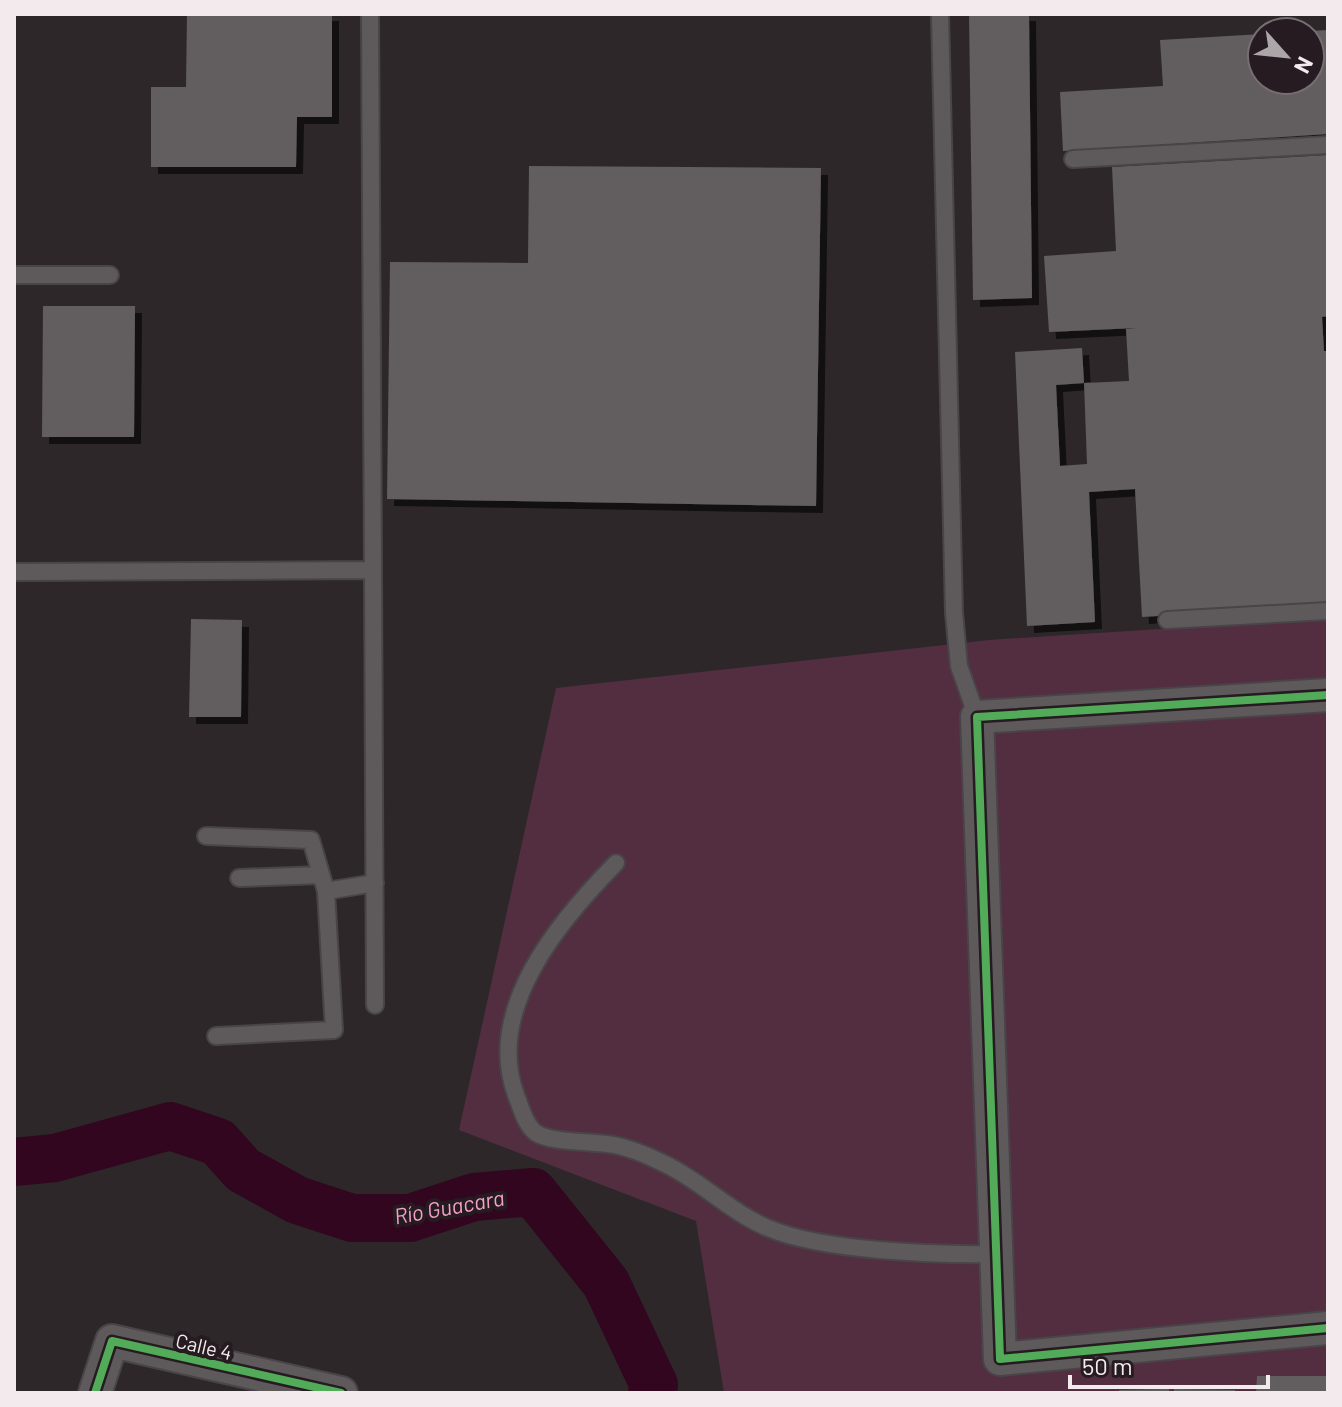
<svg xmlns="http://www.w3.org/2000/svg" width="1342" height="1407" font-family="Barlow,sans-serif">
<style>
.green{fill:#532e40}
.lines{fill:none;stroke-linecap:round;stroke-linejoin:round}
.river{stroke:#31061e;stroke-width:48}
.building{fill:#625d5f;filter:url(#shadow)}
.lane-casing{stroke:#494447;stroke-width:20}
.street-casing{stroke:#494447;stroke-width:36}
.lane{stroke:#5e5a5c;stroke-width:16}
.street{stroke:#5e5a5c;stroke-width:32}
.cycleway-casing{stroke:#251b20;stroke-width:13}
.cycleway{stroke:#51ab58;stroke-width:8}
.labels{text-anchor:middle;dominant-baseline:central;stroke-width:8;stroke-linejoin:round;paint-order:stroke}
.street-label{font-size:20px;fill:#f2eaed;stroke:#251b20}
.water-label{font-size:22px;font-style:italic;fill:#f5a0c7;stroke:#251b20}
</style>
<defs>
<filter id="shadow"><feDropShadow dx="7" dy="7" stdDeviation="0" flood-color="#0009"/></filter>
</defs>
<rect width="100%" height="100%" fill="#2d272a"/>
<!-- green -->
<path class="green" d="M1328,618V1393H724L696,1221L459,1130L556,688L989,640Z"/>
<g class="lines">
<!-- river -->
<path class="river" d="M14,1162L55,1158L170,1126L218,1142L243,1170L297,1200L352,1218H410L474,1197L533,1192L606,1283L654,1385L652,1393"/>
</g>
<!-- building -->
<path class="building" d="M187,14H332V117H297L296,167H151V87H186Z
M969,14H1029L1032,298L973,300Z
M1328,30V134L1063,151L1060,92L1163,86L1160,40L1262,34V80H1310V31Z
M1328,155V316L1322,317L1324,351H1328V605L1142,617L1135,489L1089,492L1095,622L1027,626L1015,352L1082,348L1084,383L1056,385L1060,466L1087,464L1084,383L1129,381L1126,329L1136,328L1049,332L1044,256L1116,251L1112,167Z
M529,166L821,168L816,506L387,499L390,262L528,263Z
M43,306H135L134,437H42Z
M191,619L242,620L241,717H189Z
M1257,1376H1328V1393H1256Z
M1169,1389V1393H1119V1390Z
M1174,1389L1235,1390V1393H1174Z"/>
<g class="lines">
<defs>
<path id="lane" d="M370,14L373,570
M940,14L954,613L959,666L977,717
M1073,159L1328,145
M14,275H110
M14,572L373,570L375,1005
M1167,620L1328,611
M206,836L311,840L326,891
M616,863C560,920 484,1009 516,1095C521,1107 525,1125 536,1133C551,1143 594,1141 614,1145C630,1148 649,1156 665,1164C701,1181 730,1212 768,1228C822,1251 935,1255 996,1254
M239,878L320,875
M216,1036L334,1030L326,891L375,883"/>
<path id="street" d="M1328,695L977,717L1000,1359L1328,1328
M95,1393L112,1341L341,1393"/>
</defs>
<!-- lane casing -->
<use href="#lane" class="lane-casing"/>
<!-- street casing -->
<use href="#street" class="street-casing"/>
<!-- lane -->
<use href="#lane" class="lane"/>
<!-- street -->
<use href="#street" class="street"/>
<defs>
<path id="cycleway" d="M1328,695L977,717L1000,1359L1328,1328
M95,1393L112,1341L341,1393"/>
</defs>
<!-- cycleway casing -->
<use href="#cycleway" class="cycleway-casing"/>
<!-- cycleway -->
<use href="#cycleway" class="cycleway"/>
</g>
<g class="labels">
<!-- street labels -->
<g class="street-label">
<text transform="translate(204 1346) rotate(13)">Calle 4</text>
</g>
<!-- water labels -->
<g class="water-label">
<text transform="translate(449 1206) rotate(-10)">Río Guacara</text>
</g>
</g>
<!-- border -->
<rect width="1342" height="1407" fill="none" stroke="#f2eaed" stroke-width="32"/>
<!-- north arrow -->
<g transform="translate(1286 56) rotate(117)"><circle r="38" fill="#251b20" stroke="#776e72" stroke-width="2"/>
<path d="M0-6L14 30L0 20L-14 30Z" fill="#ada6a9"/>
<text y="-12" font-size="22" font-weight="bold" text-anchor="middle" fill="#f2eaed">N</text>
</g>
<!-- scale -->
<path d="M1070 1375v12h198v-12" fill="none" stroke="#f2eaed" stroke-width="4"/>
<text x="1082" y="1375" font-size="24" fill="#f2eaed" stroke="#251b20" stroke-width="6" paint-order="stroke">50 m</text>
</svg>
